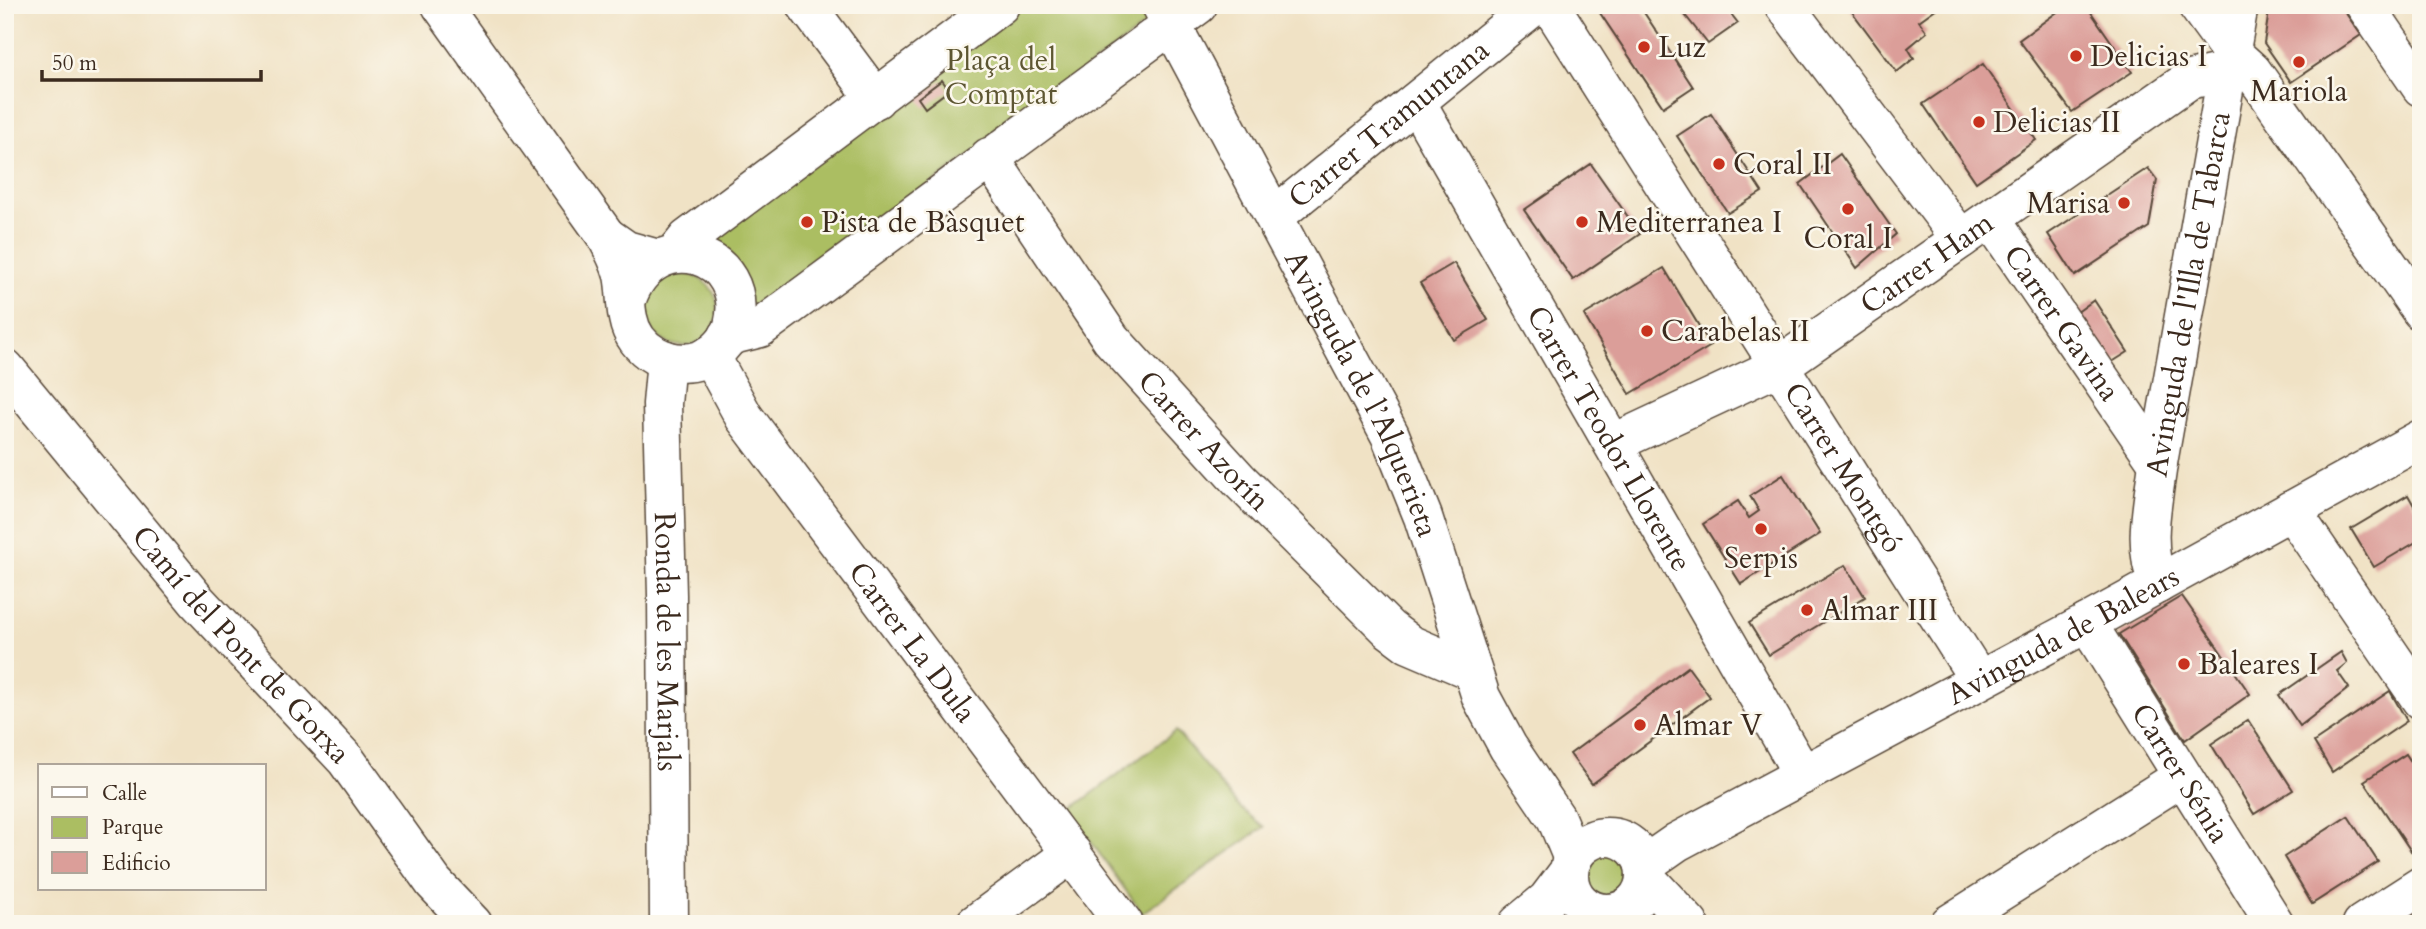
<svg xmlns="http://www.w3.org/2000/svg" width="2426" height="929" font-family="Cardo,serif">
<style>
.green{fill:#abbe62;stroke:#737440;stroke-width:2}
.building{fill:#db9e99}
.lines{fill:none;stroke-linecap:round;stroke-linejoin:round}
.minor-casing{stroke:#564637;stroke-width:41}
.minor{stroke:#fff;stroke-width:38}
.poi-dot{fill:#c8321e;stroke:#fbf7ec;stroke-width:2.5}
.labels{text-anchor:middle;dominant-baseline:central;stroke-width:5;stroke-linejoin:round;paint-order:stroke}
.poi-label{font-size:30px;fill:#3b2a1e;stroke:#fbf7ec;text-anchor:start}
.park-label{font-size:30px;fill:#5d5632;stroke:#fbf7ec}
.street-label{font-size:30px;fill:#3b2a1e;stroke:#fbf7ec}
</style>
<rect width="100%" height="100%" fill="#fbf7ec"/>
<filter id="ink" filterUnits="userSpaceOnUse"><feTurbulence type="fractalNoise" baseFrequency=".0143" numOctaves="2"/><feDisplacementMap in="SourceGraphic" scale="14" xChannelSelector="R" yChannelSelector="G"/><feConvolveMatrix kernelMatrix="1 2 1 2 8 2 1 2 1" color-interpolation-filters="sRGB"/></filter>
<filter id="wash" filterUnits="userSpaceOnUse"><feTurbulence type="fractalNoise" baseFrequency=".00686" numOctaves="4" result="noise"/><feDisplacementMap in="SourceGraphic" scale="28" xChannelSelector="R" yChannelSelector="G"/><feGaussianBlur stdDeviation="1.57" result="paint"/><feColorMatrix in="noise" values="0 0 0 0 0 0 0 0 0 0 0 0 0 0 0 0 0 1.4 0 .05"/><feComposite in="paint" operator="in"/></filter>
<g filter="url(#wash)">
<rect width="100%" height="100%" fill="#f0e2c5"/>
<!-- green -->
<path class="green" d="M1024,5H1144L1152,20L748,320L700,246Z
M646 310a36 36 0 1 1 72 0a36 36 0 1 1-72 0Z
M1176,731L1239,807L1264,827L1142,913L1069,811Z
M1584 876a25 25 0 1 1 50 0a25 25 0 1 1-50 0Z"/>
<g id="blocks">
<!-- building -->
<path class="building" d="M1599,5H1639L1693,87L1663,107L1596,7Z
M1677,5H1724L1738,23L1708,44Z
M1847,5H1941L1919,21L1927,32L1908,48L1914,58L1897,72Z
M2067,5H2086L2132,72L2072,112L2019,40Z
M2270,5H2340L2361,35L2291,82L2264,43Z
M1983,64L2036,140L1976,182L1923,104Z
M942,80L949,90L925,108L918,98Z
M1711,114L1762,192L1728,213L1677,136Z
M1840,154L1896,234L1857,268L1800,184Z
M1591,164L1640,234L1573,280L1524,210Z
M2148,168L2157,180L2149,227L2075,276L2048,234Z
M1454,263L1488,320L1454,340L1420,283Z
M1664,268L1711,346L1630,394L1584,315Z
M2094,300L2128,352L2109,364L2076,313Z
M1783,475L1820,534L1741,584L1703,524L1738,501L1749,518L1759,511L1750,496Z
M2408,495L2421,518V539L2374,567L2351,529Z
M1845,565L1865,597L1769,655L1749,623Z
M2182,596L2250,694L2185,740L2119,634Z
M2341,652L2347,663L2337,671L2349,688L2300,726L2279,695Z
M1688,667L1710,697L1592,784L1570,754Z
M2390,691L2407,721L2332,772L2314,742Z
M2248,720L2293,790L2254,814L2211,744Z
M2406,754L2421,777V844L2411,851L2364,781Z
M2348,816L2378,862L2312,904L2284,857Z"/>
</g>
</g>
<g filter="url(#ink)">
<use href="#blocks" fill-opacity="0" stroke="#564637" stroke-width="2"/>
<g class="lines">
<defs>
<g id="minor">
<path d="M441,5L606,236"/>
<path d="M806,5L876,99"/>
<path id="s1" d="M1161,5L1390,435L1423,517L1481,697L1508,747L1556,818L1573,859"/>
<path id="s2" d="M1550,5L1979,680"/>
<path d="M1784,5L1961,239"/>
<path d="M2197,5L2232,53L2252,71L2421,311"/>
<path d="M2365,5L2421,87"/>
<path id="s3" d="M1416,102L1803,775"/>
<path id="s4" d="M989,157L1111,339L1239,480L1389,629L1409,644L1470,670"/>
<path id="s5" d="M1276,215L1535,5"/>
<path id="s6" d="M1991,219L2158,463"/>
<path d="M675,254L687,239L1000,5"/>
<path d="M627,299C655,221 752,253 733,326C729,340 715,355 701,360C669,370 634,351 628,318C625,304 626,289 623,275C619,261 613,249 606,236L626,250L658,259"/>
<path d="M728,336L760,328L1198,5"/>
<path id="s7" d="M710,355L744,417L1124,924"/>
<path id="s8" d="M666,360L662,404L667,595L669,924"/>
<path id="s9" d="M5,368L197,601L346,760L434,883L473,924"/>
<path id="s10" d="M1614,443L1779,366L2189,80L2229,71"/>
<path d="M2291,510L2421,700"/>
<path id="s11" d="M2158,584C2142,544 2153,504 2158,463L2239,5"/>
<path id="s12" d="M2087,623L2275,924"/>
<circle cx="1607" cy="875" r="38"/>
<path id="s13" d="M1644,865L1677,842L2087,623L2421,439"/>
<path d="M1645,877L1689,924"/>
<path d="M975,924L1072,853"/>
<path d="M1518,924L1547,900L1569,871"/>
<path d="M1949,924L2182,777"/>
<path d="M2362,924L2421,886"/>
</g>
</defs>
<!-- minor casing -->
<use href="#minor" class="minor-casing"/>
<!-- minor -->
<use href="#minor" class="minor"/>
</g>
</g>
<!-- markers -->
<g class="poi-dot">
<circle cx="1644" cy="47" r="7"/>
<circle cx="2076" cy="56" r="7"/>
<circle cx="2299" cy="62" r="7"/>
<circle cx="1979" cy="122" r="7"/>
<circle cx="1719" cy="164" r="7"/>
<circle cx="2124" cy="203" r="7"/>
<circle cx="1848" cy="209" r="7"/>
<circle cx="807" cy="222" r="7"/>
<circle cx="1582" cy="222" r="7"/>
<circle cx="1647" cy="331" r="7"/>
<circle cx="1761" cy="529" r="7"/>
<circle cx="1807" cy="610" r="7"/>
<circle cx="2184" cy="664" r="7"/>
<circle cx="1640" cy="725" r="7"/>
</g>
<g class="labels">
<!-- poi labels -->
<g class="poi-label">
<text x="1658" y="47">Luz</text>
<text x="2090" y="56">Delicias I</text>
<text x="2299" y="91" text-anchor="middle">Mariola</text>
<text x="1993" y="122">Delicias II</text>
<text x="1733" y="164">Coral II</text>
<text x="2110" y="203" text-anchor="end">Marisa</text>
<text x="821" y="222">Pista de Bàsquet</text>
<text x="1596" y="222">Mediterranea I</text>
<text x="1848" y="238" text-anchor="middle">Coral I</text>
<text x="1661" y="331">Carabelas II</text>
<text x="1761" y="558" text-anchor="middle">Serpis</text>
<text x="1821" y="610">Almar III</text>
<text x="2198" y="664">Baleares I</text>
<text x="1654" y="725">Almar V</text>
</g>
<!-- park labels -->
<g class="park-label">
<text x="1001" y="60">Plaça del<tspan x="1001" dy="34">Comptat</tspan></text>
</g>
<!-- street labels -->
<g class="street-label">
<text stroke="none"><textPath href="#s5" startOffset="145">Carrer Tramuntana</textPath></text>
<text stroke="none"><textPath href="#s10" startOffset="362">Carrer Ham</textPath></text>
<text stroke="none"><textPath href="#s11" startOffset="294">Avinguda de l'Illa de Tabarca</textPath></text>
<text stroke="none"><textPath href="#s6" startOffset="126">Carrer Gavina</textPath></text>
<text stroke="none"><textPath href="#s1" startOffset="438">Avinguda de l’Alquerieta</textPath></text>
<text stroke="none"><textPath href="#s3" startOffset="388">Carrer Teodor Llorente</textPath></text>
<text stroke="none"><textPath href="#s4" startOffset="357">Carrer Azorín</textPath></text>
<text stroke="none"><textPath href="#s2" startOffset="548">Carrer Montgó</textPath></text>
<text stroke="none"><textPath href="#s13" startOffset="478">Avinguda de Balears</textPath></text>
<text stroke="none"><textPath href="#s8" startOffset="282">Ronda de les Marjals</textPath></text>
<text stroke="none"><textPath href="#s7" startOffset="352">Carrer La Dula</textPath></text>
<text stroke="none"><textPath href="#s9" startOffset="364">Camí del Pont de Gorxa</textPath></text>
<text stroke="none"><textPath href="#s12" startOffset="177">Carrer Sénia</textPath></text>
</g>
</g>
<!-- margin -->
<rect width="2426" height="929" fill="none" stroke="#fbf7ec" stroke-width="28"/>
<!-- legend -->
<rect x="38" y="764" width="228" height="126" fill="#fbf7ec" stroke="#aea59a" stroke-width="2"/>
<rect x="52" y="787" width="35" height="10" fill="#ffffff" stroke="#aea59a" stroke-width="2"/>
<text x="102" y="800" font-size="21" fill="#3b2a1e">Calle</text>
<rect x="52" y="817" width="35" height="21" fill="#abbe62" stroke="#aea59a" stroke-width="2"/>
<text x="102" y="834" font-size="21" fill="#3b2a1e">Parque</text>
<rect x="52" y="852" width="35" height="21" fill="#db9e99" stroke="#aea59a" stroke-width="2"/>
<text x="102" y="870" font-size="21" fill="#3b2a1e">Edificio</text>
<!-- scale -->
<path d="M42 70v10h219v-10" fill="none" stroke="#3b2a1e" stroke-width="3.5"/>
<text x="52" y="70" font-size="21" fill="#3b2a1e" stroke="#fbf7ec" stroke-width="5" paint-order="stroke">50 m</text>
</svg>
